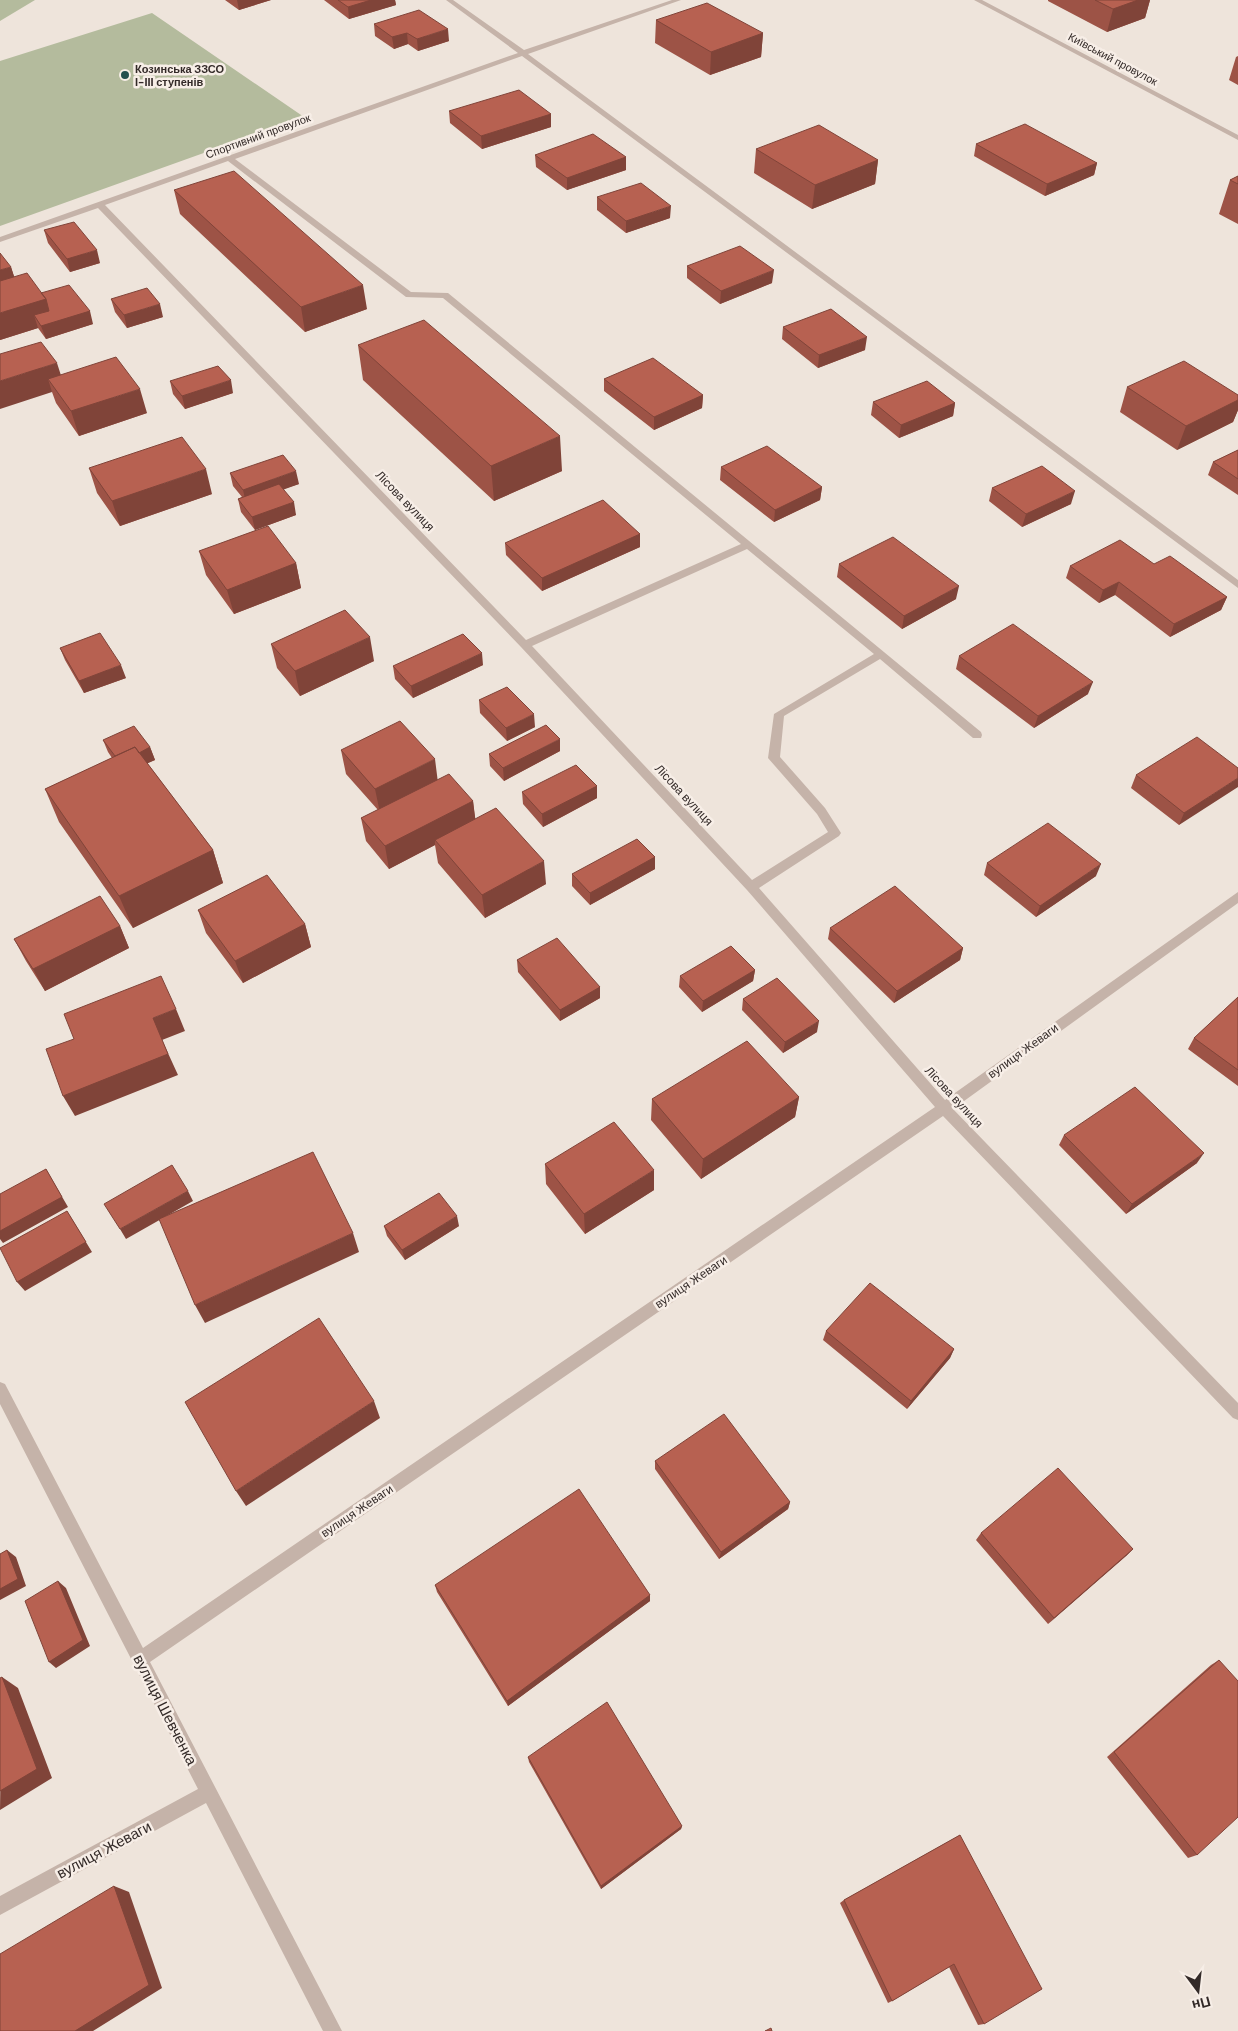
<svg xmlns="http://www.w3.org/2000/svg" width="1238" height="2031" font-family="'DM Sans',sans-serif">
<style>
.green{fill:#b4bb9d}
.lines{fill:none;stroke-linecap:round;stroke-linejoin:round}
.minor{fill:#c5b3a9;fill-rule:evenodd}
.wall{fill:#9d5346}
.shaded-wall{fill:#804439}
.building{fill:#b76151;stroke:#804439}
.poi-dot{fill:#234f4e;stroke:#f7eee7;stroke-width:2}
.labels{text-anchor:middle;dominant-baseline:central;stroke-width:5;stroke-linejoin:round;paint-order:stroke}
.far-street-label{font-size:11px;fill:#332a28;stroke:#f7eee7}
.far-poi-label{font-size:11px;font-weight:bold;fill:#332a28;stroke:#f7eee7;text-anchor:start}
.street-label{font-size:12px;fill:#332a28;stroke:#f7eee7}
.near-street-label{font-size:15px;fill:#332a28;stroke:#f7eee7}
</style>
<rect width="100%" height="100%" fill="#eee4db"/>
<!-- green -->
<path class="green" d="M0,0H35L0,21Z
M152,13L304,117L0,226V61Z"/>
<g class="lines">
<!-- minor -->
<path class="minor" d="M446,0H453L524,50L672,0H681L528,54L1238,580V588L522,56L235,159L411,292L448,293L981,732L982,735L981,738H973L880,659L784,716L780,757L825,808L841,833L839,836L759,888L945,1100L1238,892V903L953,1109L1238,1403V1420L1233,1418L943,1116L150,1662L342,2031H323L206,1803L0,1915V1896L198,1789L0,1404V1382L5,1384L143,1648L935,1107L747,890L521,647L98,208L0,242V237L518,53ZM228,161L406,297L443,298L741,544L526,640L105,205ZM747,549L874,654L774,714L768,758L817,814L828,832L752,880L532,646Z
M974,0H982L1238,135V140Z"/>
</g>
<!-- wall -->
<path class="wall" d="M225,0H271L239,10Z
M324,0H395L396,5L349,19Z
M1048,0H1150L1145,18L1107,32L1048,1Z
M656,20L763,33L761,57L710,75L655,43Z
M374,24L449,41L418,51L408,44L394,49L375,36Z
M1238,56V85L1229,80L1236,57Z
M449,111L551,114V127L482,149L450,123Z
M976,144L1097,163L1094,175L1045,196L974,156Z
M756,149L878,160L875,184L812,209L754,173Z
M535,155L626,157V170L567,190L536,167Z
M1238,176V224L1219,214L1230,180Z
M174,190L367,309L305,332L180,214Z
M597,197L670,218L626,233L597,210Z
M44,230L100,263L70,272L48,243Z
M687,266L772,283L720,304L687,278Z
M11,267L14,277L93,324L46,339L38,328L0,340Z
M111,299L163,317L127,328L115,312Z
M783,327L865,350L818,368L782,339Z
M358,345L562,471L494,501L363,380Z
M0,354L61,375L147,413L79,436L56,403L52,392Z
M604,379L703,395L702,408L654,430L604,391Z
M170,381L233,393L185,409L173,394Z
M1127,387L1238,395V410L1233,422L1177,450L1120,412Z
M873,402L955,403L953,416L899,438L871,415Z
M1238,450V495L1208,475L1213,462Z
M721,467L822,487L820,500L774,522L720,480Z
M89,468L212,494L120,526L97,493Z
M230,473L299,484L283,489L296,515L255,530L241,512L238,499L242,497L233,486Z
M992,488L1071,504L1022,527L989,501Z
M640,534V547L542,591L506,555L505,543Z
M199,551L296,563L301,588L234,614L206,575Z
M839,564L956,599L902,629L837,577Z
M1154,564L1227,597L1221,610L1170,637L1115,595L1099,603L1066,578L1070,566Z
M271,644L374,661L300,696L277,668Z
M60,648L126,678L84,693L65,660Z
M959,656L1088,694L1034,728L956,669Z
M483,665L413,698L395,679L393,666Z
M479,700L535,727L507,741L480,713Z
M103,740L150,747L155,760L147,763L213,850L223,883L133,928L59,822L45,789L112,758L108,752Z
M341,750L438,780L473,801L475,819L546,884L485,918L438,863L435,845L389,869L366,841L361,818L378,810L346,774Z
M560,751L504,781L490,766L489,754Z
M1238,768L1179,825L1131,788L1136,775Z
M597,786V798L543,827L523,804L522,792Z
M655,857V869L590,905L572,886V874Z
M987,863L1096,876L1036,917L984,875Z
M198,910L305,924L311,947L243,983L206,933Z
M120,926L129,948L45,991L26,961L14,939Z
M830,928L963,948L960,960L894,1003L828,939Z
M517,960L600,987V998L560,1021L518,972Z
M755,970L753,981L702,1012L679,987L680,976Z
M1238,997V1086L1188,1049L1194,1038Z
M743,999L817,1032L783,1053L742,1010Z
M799,1097L795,1117L701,1179L651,1120L652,1099Z
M1064,1135L1197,1163L1126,1214L1059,1145Z
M545,1164L654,1190L585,1234L546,1184Z
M384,1226H459L405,1260L387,1236Z
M826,1331L954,1349L950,1358L907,1409L823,1340Z
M655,1461L790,1502L788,1509L719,1559L655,1469Z
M981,1533L1133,1549L1126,1556L1048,1624L976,1540Z
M435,1585L650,1595V1601L508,1706L437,1592Z
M1219,1660L1197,1855L1188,1858L1107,1757L1211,1665Z
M528,1757L682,1826L681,1829L601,1889L529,1762Z
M960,1835L984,2024L978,2025L949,1967L892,2001L888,2003L840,1903L844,1900Z"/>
<!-- shaded-wall -->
<path class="shaded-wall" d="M237,0H271L239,10Z
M371,0H395L396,5L349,19L348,7Z
M1138,0H1150L1145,18L1107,32L1113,9Z
M448,29L449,41L418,51L417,39Z
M407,33L408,44L394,49L392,37Z
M763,33L761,57L710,75L711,52Z
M551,114V127L482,149L481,136Z
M626,157V170L567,190V178Z
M878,160L875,184L812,209L815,185Z
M1097,163L1094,175L1045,196L1047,184Z
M671,206L670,218L626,233V221Z
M97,250L100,263L70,272L67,259Z
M11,267L15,279L0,284V270Z
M774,270L772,283L720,304L721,291Z
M363,285L367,309L305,332L301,307Z
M46,299L90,311L93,324L46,339L41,326L34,315L38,328L0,340V313Z
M160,304L163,317L127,328L124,315Z
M867,337L865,350L818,368L819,355Z
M57,363L65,388L48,379L52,392L0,409V381Z
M231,380L233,393L185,409L182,396Z
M140,389L147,413L79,436L71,411Z
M703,395L702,408L654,430V417Z
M1238,400V410L1233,422L1177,450L1186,426Z
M955,403L953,416L899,438L901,425Z
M560,436L562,471L494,501L491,466Z
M206,469L212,494L120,526L112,501Z
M296,471L299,484L246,503L243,490Z
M822,487L820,500L774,522L775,510Z
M1075,491L1071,504L1022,527L1026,514Z
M294,502L296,515L255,530L252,517Z
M640,534V547L542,591V578Z
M296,563L301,588L234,614L227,590Z
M1119,582L1115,595L1099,603L1103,590Z
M959,586L956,599L902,629L904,616Z
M1227,597L1221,610L1170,637L1174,624Z
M370,637L374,661L300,696L295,671Z
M482,653L483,665L413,698L411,686Z
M121,665L126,678L84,693L79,681Z
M1093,682L1088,694L1034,728L1038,716Z
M534,714L535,727L507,741L506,728Z
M560,739V751L504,781L503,768Z
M150,747L155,760L124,774L119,762Z
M435,759L438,783L380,813L375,789Z
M1238,778V787L1179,825L1184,813Z
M597,786V798L543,827L542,814Z
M473,801L476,824L435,840V845L389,869L385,846Z
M213,850L223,883L133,928L119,896Z
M655,857V869L590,905V893Z
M544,861L546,884L485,918L482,895Z
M1101,864L1096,876L1036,917L1040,906Z
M305,924L311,947L243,983L235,961Z
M120,926L129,948L45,991L33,969Z
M963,948L960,960L894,1003L897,991Z
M755,970L753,981L702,1012L703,1001Z
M600,987V998L560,1021V1010Z
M176,1009L185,1031L162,1040L178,1075L75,1116L63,1096L153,1018Z
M819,1021L817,1032L783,1053L785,1042Z
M799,1097L795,1117L701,1179L703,1159Z
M1204,1153L1197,1163L1126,1214L1132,1204Z
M46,1169L68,1207L3,1243L0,1239V1231Z
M654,1170V1190L585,1234L584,1214Z
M188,1191L193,1201L126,1239L120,1229Z
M67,1211L92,1252L25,1291L17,1282Z
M457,1216L459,1226L405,1260L402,1250Z
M353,1233L359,1252L205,1323L195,1305Z
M954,1349L950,1358L907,1409L911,1401Z
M374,1401L380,1418L246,1506L236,1491Z
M790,1502L788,1509L719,1559L721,1552Z
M1133,1549L1126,1556L1048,1624L1054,1618Z
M7,1550L16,1557L26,1586L0,1600V1589Z
M58,1581L66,1588L90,1646L56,1668L49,1662Z
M650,1595V1601L508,1706L507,1701Z
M2,1677L18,1688L52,1778L0,1810Z
M682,1826L681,1829L601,1889V1886Z
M114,1886L129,1892L162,1988L93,2031H75Z"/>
<!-- building -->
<path class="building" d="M338,0H371L348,7Z
M1095,0H1138L1113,9Z
M707,3L763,33L711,52L656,20Z
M419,10L448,29L417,39L407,33L392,37L374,24Z
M519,90L551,114L481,136L449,111Z
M1025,124L1097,163L1047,184L976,144Z
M819,125L878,160L815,185L756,149Z
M593,134L626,157L567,178L535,155Z
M234,171L363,285L301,307L174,190Z
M1238,176V184L1230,180Z
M641,183L671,206L626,221L597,197Z
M74,222L97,250L67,259L44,230Z
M740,246L774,270L721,291L687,266Z
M0,253L11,267L0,270Z
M27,273L46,299L0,313V281Z
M69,285L90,311L41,326L34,315L49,311L46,299L41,293Z
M147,288L160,304L124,315L111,299Z
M831,309L867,337L819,355L783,327Z
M424,320L560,436L491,466L358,345Z
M41,342L57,363L0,381V354Z
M116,357L140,389L71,411L48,379Z
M653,358L703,395L654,417L604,379Z
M1184,361L1238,395V400L1186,426L1127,387Z
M218,366L231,380L182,396L170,381Z
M927,381L955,403L901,425L873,402Z
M182,437L206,469L112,501L89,468Z
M767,446L822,487L775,510L721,467Z
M1238,450V479L1213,462Z
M283,455L296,471L243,490L230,473Z
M1042,466L1075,491L1026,514L992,488Z
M279,484L294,502L252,517L238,499Z
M603,500L640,534L542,578L505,543Z
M268,526L296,563L227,590L199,551Z
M893,537L959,586L904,616L839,564Z
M1120,540L1154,564L1170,556L1227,597L1174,624L1119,582L1103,590L1070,566Z
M345,610L370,637L295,671L271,644Z
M1013,624L1093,682L1038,716L959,656Z
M100,633L121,665L79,681L60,648Z
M463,634L482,653L411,686L393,666Z
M507,687L534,714L506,728L479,700Z
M400,721L435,759L375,789L341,750Z
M546,725L560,739L503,768L489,754Z
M134,726L150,747L139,753L135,747L115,756L103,740Z
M1197,737L1238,768V778L1184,813L1136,775Z
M135,747L213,850L119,896L45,789Z
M576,765L597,786L542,814L522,792Z
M449,774L473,801L385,846L361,818Z
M496,808L544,861L482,895L435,840Z
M1048,823L1101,864L1040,906L987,863Z
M637,839L655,857L590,893L572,874Z
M267,875L305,924L235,961L198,910Z
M895,886L963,948L897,991L830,928Z
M100,896L120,926L33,969L14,939Z
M557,938L600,987L560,1010L517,960Z
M731,946L755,970L703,1001L680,976Z
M161,976L176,1009L153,1018L168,1054L63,1096L46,1049L74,1039L64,1014Z
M777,978L819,1021L785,1042L743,999Z
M1238,997V1070L1194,1038Z
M747,1041L799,1097L703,1159L652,1099Z
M1135,1087L1204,1153L1132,1204L1064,1135Z
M614,1122L654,1170L584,1214L545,1164Z
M313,1152L353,1233L195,1305L159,1219Z
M172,1165L188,1191L120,1229L104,1204Z
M46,1169L62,1197L0,1231V1194Z
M439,1193L457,1216L402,1250L384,1226Z
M67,1211L86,1242L17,1282L0,1248Z
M870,1283L954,1349L911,1401L826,1331Z
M319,1318L374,1401L236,1491L185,1402Z
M724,1414L790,1502L721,1552L655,1461Z
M1058,1468L1133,1549L1054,1618L981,1533Z
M579,1489L650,1595L507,1701L435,1585Z
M7,1550L18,1579L0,1589V1554Z
M58,1581L83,1640L49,1662L25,1601Z
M1219,1660L1238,1681V1817L1197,1855L1114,1752Z
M2,1677L37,1769L0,1791V1678Z
M607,1702L682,1826L601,1886L528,1757Z
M960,1835L1042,1989L984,2024L954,1964L892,2001L844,1900Z
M114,1886L149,1985L75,2031H0V1954Z
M771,2028L772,2031H765Z"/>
<!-- markers -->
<circle class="poi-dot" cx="125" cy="75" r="5"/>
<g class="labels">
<!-- far-street labels -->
<g class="far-street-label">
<text transform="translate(1113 59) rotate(28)">Київський провулок</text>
<text transform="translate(258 136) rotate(-20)">Спортивний провулок</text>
</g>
<!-- far-poi labels -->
<g class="far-poi-label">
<text x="135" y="69">Козинська ЗЗСО<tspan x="135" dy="13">І-ІІІ ступенів</tspan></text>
</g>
<!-- street labels -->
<g class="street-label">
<text transform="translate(405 501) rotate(46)">Лісова вулиця</text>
<text transform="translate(684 795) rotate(47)">Лісова вулиця</text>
<text transform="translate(1023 1051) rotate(-36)">вулиця Жеваги</text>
<text transform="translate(954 1097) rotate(47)">Лісова вулиця</text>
<text transform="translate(691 1282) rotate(-34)">вулиця Жеваги</text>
<text transform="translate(357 1511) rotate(-34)">вулиця Жеваги</text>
</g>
<!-- near-street labels -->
<g class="near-street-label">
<text transform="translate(165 1710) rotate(63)">вулиця Шевченка</text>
<text transform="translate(104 1850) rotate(-28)">вулиця Жеваги</text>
</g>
</g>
<!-- north arrow -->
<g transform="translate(1198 1991) rotate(165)" stroke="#f7eee7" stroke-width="4" paint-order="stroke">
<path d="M0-4L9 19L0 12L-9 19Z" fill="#332a28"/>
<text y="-8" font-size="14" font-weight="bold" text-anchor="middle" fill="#332a28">Пн</text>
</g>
</svg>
